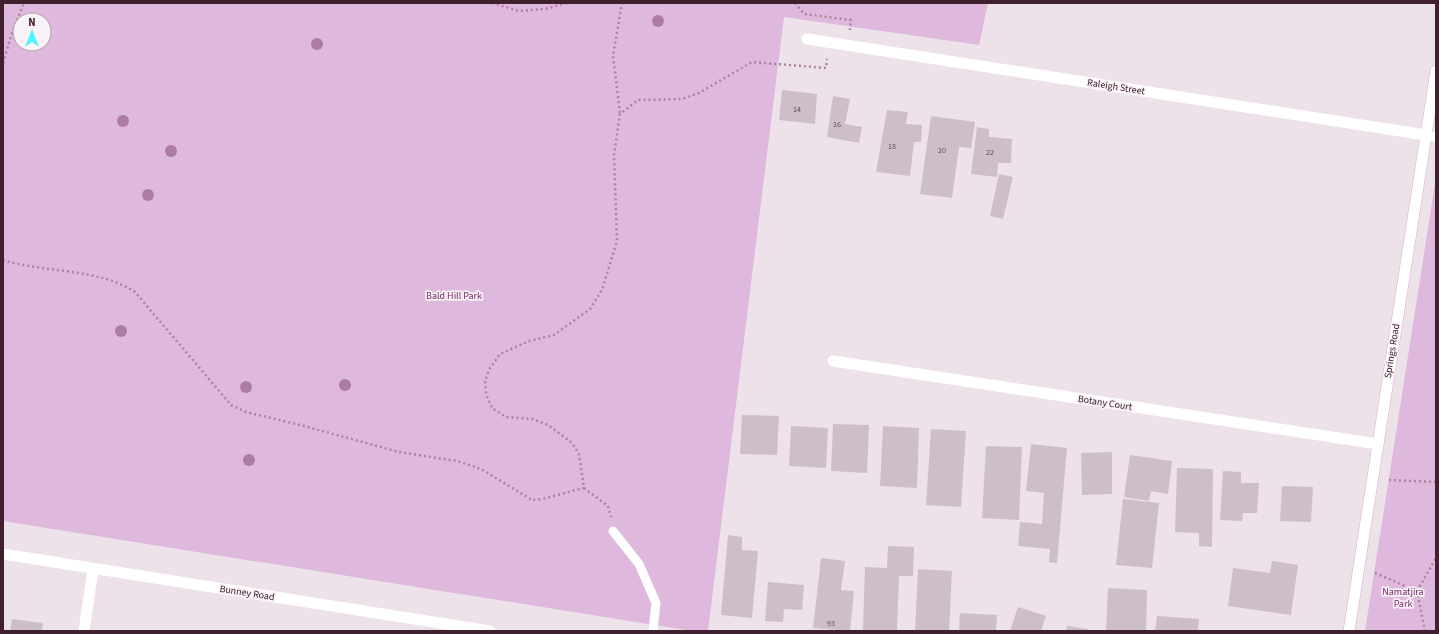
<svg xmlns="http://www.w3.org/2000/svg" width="1439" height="634" font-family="'Source Sans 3',sans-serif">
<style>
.green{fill:#dfb9dd;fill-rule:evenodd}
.building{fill:#cebec8}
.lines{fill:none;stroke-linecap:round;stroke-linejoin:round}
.secondary-casing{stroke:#cdb4c3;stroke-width:12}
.path{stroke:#b2809a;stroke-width:2.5;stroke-dasharray:2 3;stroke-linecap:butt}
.service{stroke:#fff;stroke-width:9}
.minor{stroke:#fff;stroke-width:11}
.secondary{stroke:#fff;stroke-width:11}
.tree{fill:#ad7ca3}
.labels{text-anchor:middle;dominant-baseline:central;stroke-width:3.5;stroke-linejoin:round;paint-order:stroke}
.number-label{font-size:8px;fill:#634855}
.street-label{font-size:10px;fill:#3f202f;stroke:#f9f2f7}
.park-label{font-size:10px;fill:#78286a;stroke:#f9f2f7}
</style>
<rect width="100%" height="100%" fill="#ede2e9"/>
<!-- green -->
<path class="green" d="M3,3H988L979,45L784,17L708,631H692L3,521ZM20,20H44V44H20Z
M1436,177V631H1365Z"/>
<!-- building -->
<path class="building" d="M782,90L817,94L815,124L779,120Z
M833,96L850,99L845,124L862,127L859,143L827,137Z
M887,110L908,112L906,124L922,125L921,142H914L910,176L876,172Z
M931,116L975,122L971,148L959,147L952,198L920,194Z
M977,127L989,129V137L1012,139L1011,163H998L997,177L971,174Z
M999,174L1013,177L1003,219L990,216Z
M742,415L779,416L777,455L740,454Z
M833,424L869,425L867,473L831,471Z
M791,426L828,428L826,468L789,466Z
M883,426L919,428L917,488L880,486Z
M931,429L966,431L961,507L926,505Z
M1031,444L1067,448L1057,563L1049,562L1050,549L1018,546L1020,522L1042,524L1044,493L1026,491Z
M986,446L1022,447L1019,520L982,518Z
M1112,452V494L1082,495L1081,453Z
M1130,455L1172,461L1168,494L1151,491L1149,501L1124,497Z
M1177,468L1213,469L1212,547L1199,546V533L1175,532Z
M1223,471L1241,472V483H1259L1257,513H1243L1242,521L1220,520Z
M1282,486L1313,487L1311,522L1280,521Z
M1123,499L1159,503L1152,568L1116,565Z
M728,535L742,537V550L758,551L752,618L721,615Z
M888,546L914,547L913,576H899L897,631H863L865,567L887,568Z
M821,558L845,561L841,590L854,591L850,631L813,628Z
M1272,561L1298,565L1291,615L1228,606L1233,568L1270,573Z
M918,569L952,571L949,631H915Z
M768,582L804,585L802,610L784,609L783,622L765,621Z
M1108,588L1147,590L1146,631H1106Z
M1018,607L1046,616L1041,631H1010Z
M960,613L997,615L996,631H959Z
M1157,616L1199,619L1198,631H1155Z
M12,619L43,623L42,631H10Z
M1067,626L1088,629V631H1066Z"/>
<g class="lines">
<defs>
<path id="secondary" d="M1349,631L1436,71"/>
</defs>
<!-- secondary casing -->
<use href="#secondary" class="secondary-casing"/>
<!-- path -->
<path class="path" d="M492,3L519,11L545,9L567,3
M795,3L804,14L851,20L850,30
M3,63L12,33L24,3
M620,113L613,56L622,3
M3,260C44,273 100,268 135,292L231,405L246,412L304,426L399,452L457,461L481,469L532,500C546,500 569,491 584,488L579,454L572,443L548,425L533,419L506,417L492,408L486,394L485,381L490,368L500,354L529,341L554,335L590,309L602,290L617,241L614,155L620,114L638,100L682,99L699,93L752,62L826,68L827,59
M1389,480L1436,482
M584,488L608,506L611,517
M1375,573L1417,591L1425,631
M1417,591L1436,558"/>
<!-- service -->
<path class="service" d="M1426,135L1436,137
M613,531L639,564L656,603L653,631"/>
<!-- minor -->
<path class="minor" d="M807,39L1426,135
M833,361L1378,444
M3,554L490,631
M84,631L93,569"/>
<!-- secondary -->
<use href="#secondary" class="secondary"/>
</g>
<!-- trees -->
<g class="tree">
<circle cx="658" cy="21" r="6"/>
<circle cx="317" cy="44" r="6"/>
<circle cx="123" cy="121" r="6"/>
<circle cx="171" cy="151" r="6"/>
<circle cx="148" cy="195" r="6"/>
<circle cx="121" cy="331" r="6"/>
<circle cx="345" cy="385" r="6"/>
<circle cx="246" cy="387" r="6"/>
<circle cx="249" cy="460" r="6"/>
</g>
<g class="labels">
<!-- number labels -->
<g class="number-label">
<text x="797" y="109">14</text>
<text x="837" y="124">16</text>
<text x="892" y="146">18</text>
<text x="942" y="150">20</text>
<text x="990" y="152">22</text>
<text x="831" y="623">93</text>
</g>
<!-- street labels -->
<g class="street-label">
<text transform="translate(1116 87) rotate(9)">Raleigh Street</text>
<text transform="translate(1392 351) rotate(-81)">Springs Road</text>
<text transform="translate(1105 403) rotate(9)">Botany Court</text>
<text transform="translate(247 593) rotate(9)">Bunney Road</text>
</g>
<!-- park labels -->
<g class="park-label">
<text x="454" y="296">Bald Hill Park</text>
<text x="1403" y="592">Namatjira<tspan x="1403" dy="12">Park</tspan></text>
</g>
</g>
<!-- border -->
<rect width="1439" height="634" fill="none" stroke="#3f202f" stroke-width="8"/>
<!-- north arrow -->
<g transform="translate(32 32)"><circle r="19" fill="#f9f2f7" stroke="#af9ea7"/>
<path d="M0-3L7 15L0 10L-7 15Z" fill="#52f4fa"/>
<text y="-6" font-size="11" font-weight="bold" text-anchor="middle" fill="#3f202f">N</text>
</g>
</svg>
